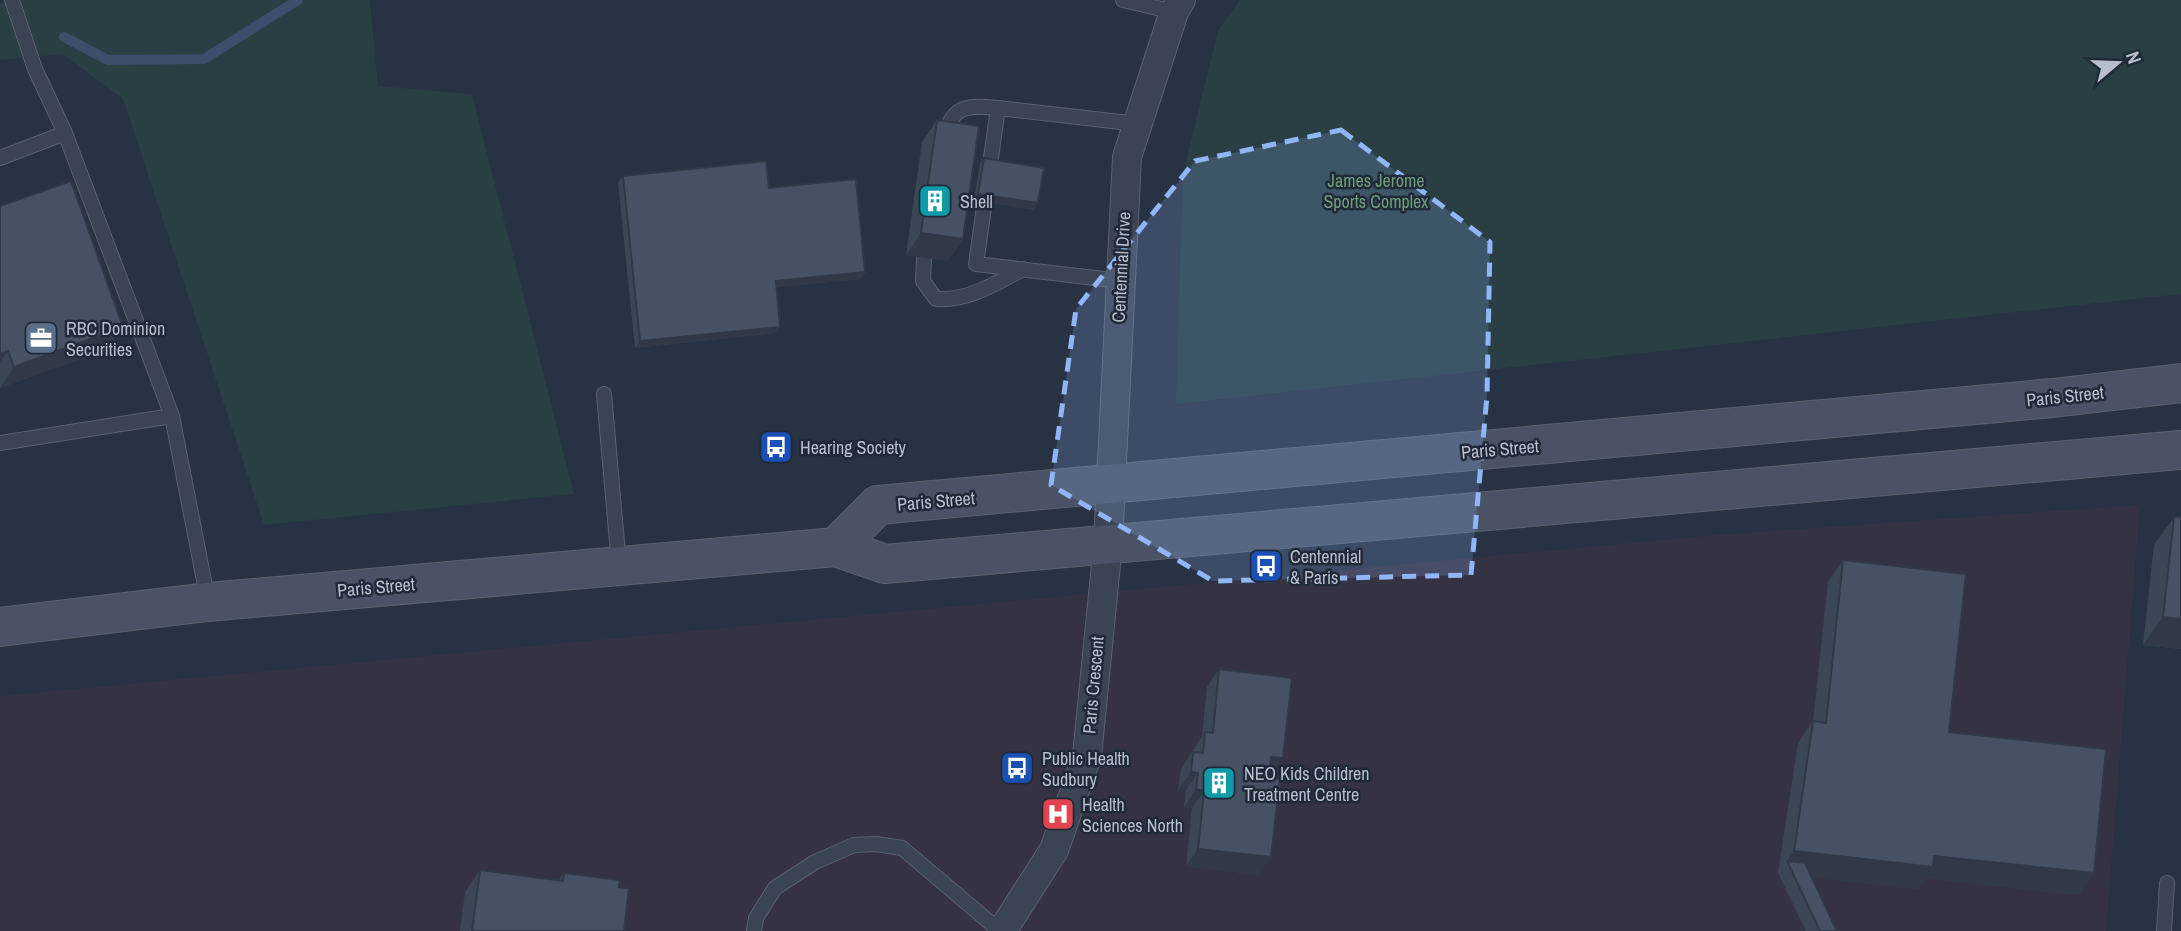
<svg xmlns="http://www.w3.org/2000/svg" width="2181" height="931" font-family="'Archivo Narrow',sans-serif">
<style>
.medical{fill:#353343}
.green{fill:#293f43}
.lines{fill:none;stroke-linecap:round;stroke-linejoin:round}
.stream{stroke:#3c4e6b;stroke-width:10}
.lane-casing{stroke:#59626f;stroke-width:16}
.street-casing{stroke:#59626f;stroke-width:30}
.secondary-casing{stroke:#59626f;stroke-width:40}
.lane{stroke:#3b4452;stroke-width:14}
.street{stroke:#3b4452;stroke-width:28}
.secondary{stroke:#495365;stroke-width:38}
.wall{fill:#3c4756}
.shaded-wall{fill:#313946}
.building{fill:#465264;stroke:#313946;stroke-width:2}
.marked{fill:#90b6f8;fill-opacity:0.2;stroke:#90b6f8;stroke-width:5;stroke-dasharray:14 9;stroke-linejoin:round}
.labels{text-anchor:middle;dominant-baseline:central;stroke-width:5;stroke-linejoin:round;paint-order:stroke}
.park-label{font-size:18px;fill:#6f9d7b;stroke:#1f2937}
.poi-label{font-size:18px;fill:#b8bfcc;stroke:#1f2937;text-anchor:start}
.street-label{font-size:18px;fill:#b8bfcc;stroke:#1f2937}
</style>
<rect width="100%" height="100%" fill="#273242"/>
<!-- medical -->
<path class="medical" d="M2140,505L2106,931H0V696L1715,535Z"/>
<!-- green -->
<path class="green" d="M12,0H370L378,86L472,94L574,494L264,525L123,99L63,54L0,60V4Z
M1240,0H2181V294L1176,404L1183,173L1218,31Z"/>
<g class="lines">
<!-- stream -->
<path class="stream" d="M64,37L108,60L204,59L298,0"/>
<defs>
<path id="lane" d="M12,0L35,69L65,133
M1123,0L1174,12
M943,140C952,105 966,105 998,108
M0,158L65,133L172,416
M924,258L923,281L936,299C968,301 995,284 1023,269
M1121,281L976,264L998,108L1138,124
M604,394L619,565
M0,443L172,416L208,601
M754,931L756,918L775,888L815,862L854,845L876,844L902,848L1000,931
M2164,931L2167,883"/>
<path id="street" d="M1002,931L1054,850L1087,756L1108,544L1127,157L1174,12L1181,0"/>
<path id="secondary" d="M836,547L878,505L2053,398L2181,383
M0,627L208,602L836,547L885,564L2181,450"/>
</defs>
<!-- lane casing -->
<use href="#lane" class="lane-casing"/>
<!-- street casing -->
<use href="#street" class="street-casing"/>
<!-- secondary casing -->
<use href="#secondary" class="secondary-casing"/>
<!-- lane -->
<use href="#lane" class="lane"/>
<!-- street -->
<use href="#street" class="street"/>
<!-- secondary -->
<use href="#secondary" class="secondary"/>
</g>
<!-- wall -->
<path class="wall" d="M937,120L963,239L948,261L906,255L922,142Z
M984,158L1034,210L974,200L980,164Z
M623,176L769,188L865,272L861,279L777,287L776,333L635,348L618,182Z
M0,206L123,327L108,349L0,388Z
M2174,517H2181V649L2143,645L2154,545Z
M1843,560L1949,732L2094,873L2078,895L1925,878L1917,889L1812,877L1837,931H1806L1778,873L1798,743L1813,721L1828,582Z
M1219,669L1271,776L1269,775L1259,875L1186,866L1192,808L1184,807L1186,790H1178L1181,769L1202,736L1207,687Z
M480,870L559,880L564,873L619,887L624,931H460L465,892Z"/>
<!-- shaded-wall -->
<path class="shaded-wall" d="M978,194L1038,203L1034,210L974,200Z
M921,233L963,239L948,261L906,255Z
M865,272L861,279L772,288L776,281Z
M123,327L108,349L0,388L14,367Z
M780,327L776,333L635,348L640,341Z
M8,351L0,362V354Z
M2163,617L2181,619V649L2143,645Z
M1271,757L1283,758L1271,776L1259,774Z
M1191,772L1198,773L1186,790H1178Z
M1196,789L1204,791L1192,808L1184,807Z
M1198,849L1271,857L1259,875L1186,866Z
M1794,851L1934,856L2094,873L2078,895L1925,878L1917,889L1793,875L1787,861Z"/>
<!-- building -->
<path class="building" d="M937,120L979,126L963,239L921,233Z
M984,158L1044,168L1038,203L978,194Z
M766,161L769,188L856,179L865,272L776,281L780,327L640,341L623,176Z
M71,181L123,327L14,367L8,351L0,354V206Z
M2174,517H2181V619L2163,617Z
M1843,560L1966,574L1949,732L2106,749L2094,873L1934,856L1933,867L1794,851L1813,721L1826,723Z
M1219,669L1292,678L1283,758L1271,757L1269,778L1280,779L1271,857L1198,849L1204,791L1196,789L1198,773L1191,772L1193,752L1203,753L1205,732L1213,733Z
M1787,861L1805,863L1837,931H1820Z
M480,870L563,881L564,873L620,880L619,887L629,888L624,931H472Z"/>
<!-- marked area -->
<path class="marked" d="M1341,130L1490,242L1487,396L1471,575L1213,581L1051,485L1076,309L1195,161Z"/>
<!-- icons -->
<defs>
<symbol id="building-square" viewBox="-11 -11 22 22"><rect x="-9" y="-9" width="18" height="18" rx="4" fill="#0f9aa8" stroke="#1f2937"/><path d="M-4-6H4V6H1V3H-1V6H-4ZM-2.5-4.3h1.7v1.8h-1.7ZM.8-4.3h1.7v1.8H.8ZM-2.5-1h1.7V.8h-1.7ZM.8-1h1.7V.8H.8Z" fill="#fff"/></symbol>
<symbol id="office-square" viewBox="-11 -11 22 22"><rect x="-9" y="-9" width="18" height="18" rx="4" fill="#5c6f8a" stroke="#1f2937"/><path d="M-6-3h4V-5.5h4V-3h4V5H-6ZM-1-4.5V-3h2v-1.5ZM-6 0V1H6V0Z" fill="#fff"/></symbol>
<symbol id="bus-square" viewBox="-11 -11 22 22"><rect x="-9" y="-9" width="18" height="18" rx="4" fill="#1a4fb4" stroke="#1f2937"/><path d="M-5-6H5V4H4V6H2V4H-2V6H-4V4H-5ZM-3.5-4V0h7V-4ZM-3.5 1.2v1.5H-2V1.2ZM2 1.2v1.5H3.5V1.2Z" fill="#fff"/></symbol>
<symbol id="hospital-square" viewBox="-11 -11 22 22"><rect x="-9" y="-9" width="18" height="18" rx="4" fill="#e0444e" stroke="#1f2937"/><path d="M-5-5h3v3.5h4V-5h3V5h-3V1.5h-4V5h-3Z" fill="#fff"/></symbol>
</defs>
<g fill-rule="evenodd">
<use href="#building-square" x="916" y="182" width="38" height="38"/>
<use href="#office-square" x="22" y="319" width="38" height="38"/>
<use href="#bus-square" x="757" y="428" width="38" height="38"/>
<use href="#bus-square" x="1247" y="547" width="38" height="38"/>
<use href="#bus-square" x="998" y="749" width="38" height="38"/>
<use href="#building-square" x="1200" y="764" width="38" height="38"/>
<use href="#hospital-square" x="1039" y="795" width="38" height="38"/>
</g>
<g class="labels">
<!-- park labels -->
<g class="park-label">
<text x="1376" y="180">James Jerome<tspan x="1376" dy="21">Sports Complex</tspan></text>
</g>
<!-- poi labels -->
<g class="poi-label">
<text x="960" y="201">Shell</text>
<text x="66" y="328">RBC Dominion<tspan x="66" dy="21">Securities</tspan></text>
<text x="800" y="447">Hearing Society</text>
<text x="1290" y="556">Centennial<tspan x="1290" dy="21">&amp; Paris</tspan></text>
<text x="1042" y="758">Public Health<tspan x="1042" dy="21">Sudbury</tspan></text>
<text x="1244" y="773">NEO Kids Children<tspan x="1244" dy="21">Treatment Centre</tspan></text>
<text x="1082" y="804">Health<tspan x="1082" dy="21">Sciences North</tspan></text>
</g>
<!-- street labels -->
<g class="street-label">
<text transform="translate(1121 267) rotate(-87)">Centennial Drive</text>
<text transform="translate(2065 396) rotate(-6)">Paris Street</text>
<text transform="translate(1500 449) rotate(-5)">Paris Street</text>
<text transform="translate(936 501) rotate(-5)">Paris Street</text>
<text transform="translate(376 587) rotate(-5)">Paris Street</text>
<text transform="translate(1093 685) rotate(-85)">Paris Crescent</text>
</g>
</g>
<!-- north arrow -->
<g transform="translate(2118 63) rotate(71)" stroke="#1f2937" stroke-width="5" paint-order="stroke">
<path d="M0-5L12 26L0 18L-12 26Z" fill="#b8bfcc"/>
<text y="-10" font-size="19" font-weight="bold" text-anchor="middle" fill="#b8bfcc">N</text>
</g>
</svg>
